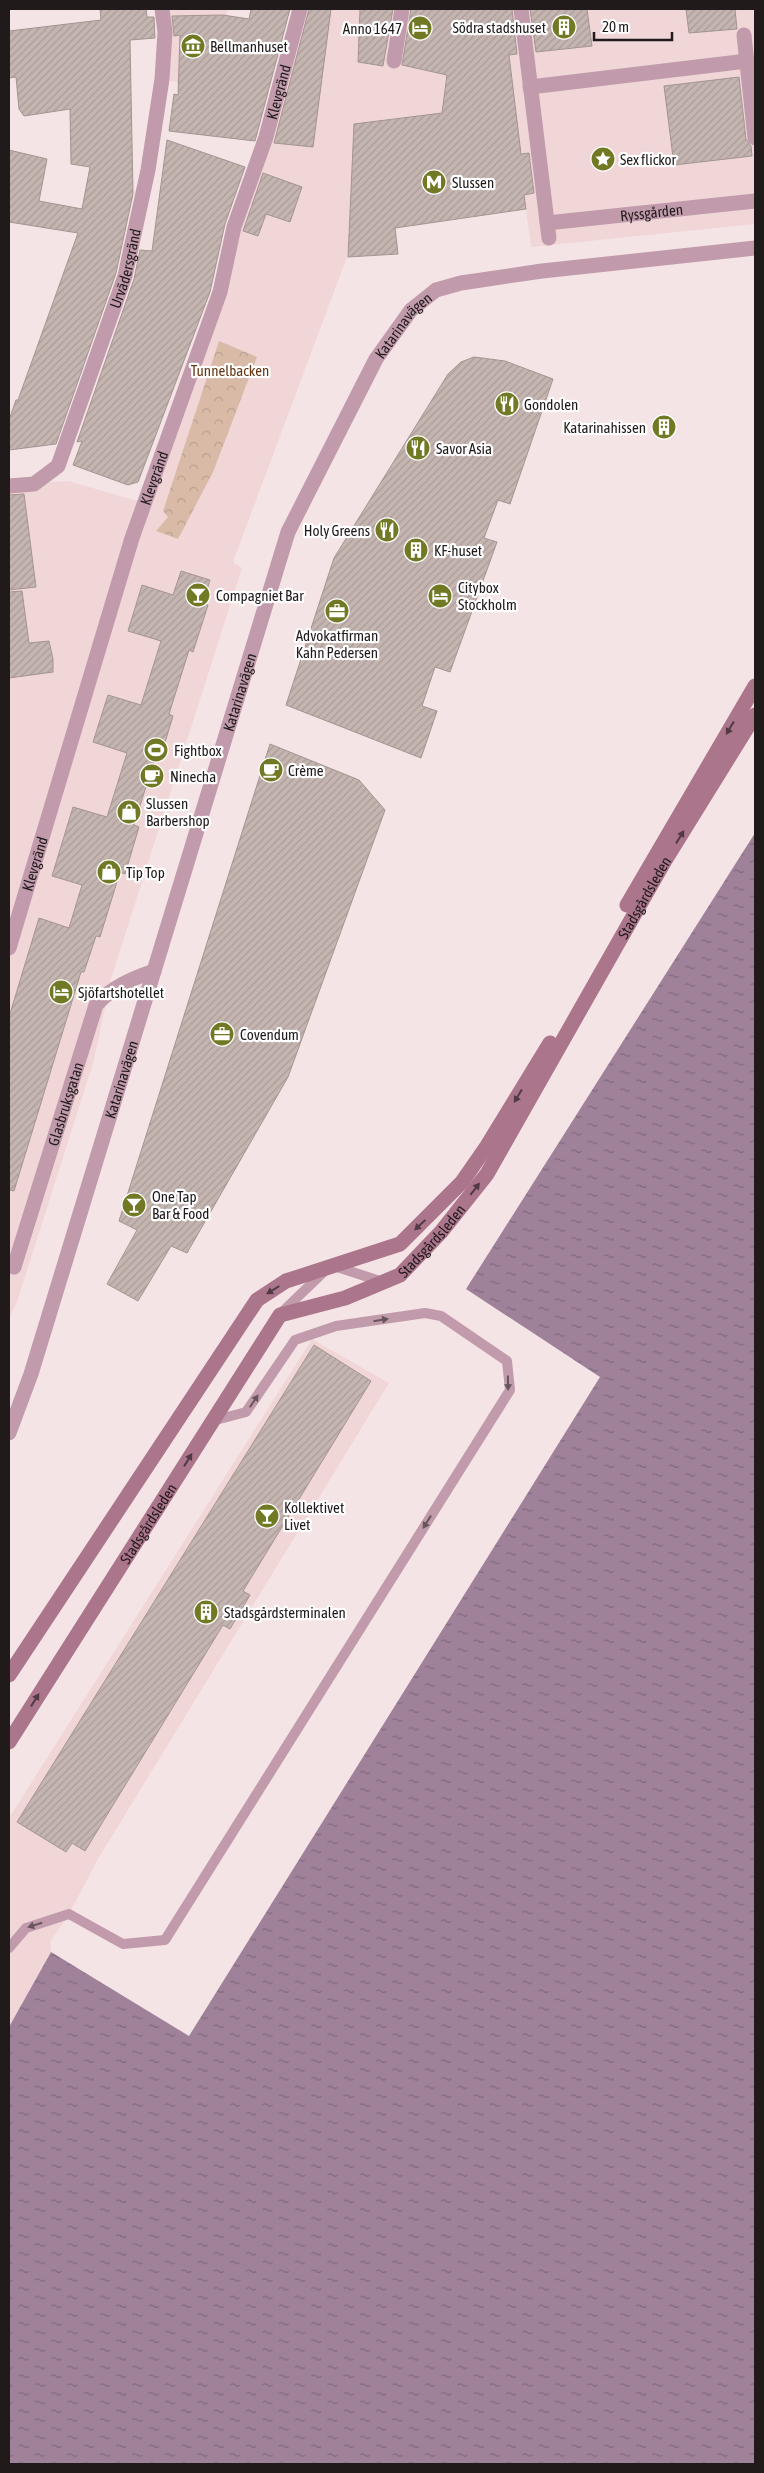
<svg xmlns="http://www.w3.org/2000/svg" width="764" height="2473" font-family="'Asap Condensed',sans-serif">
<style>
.built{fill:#f1d6d8}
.park{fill:url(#park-crowns)}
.water{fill:url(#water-ripples)}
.building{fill:url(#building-hatch);stroke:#a49491}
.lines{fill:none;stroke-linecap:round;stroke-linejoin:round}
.lane{stroke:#c19bab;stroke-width:10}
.street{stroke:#c19bab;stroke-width:15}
.secondary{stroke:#ab758c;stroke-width:15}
.oneway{fill:#513a43}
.oneway2{fill:#68545c}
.labels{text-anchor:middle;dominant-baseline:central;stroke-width:4.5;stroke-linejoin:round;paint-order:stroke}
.poi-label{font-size:15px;fill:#201a1b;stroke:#fff;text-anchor:start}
.street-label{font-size:15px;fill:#201a1b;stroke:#fff}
.park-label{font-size:15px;fill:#663715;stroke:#fff}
</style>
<defs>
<pattern id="park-crowns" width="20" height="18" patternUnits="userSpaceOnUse" patternTransform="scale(1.25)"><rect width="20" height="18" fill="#d9baa7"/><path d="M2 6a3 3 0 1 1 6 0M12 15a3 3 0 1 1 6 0" fill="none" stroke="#ba9f8f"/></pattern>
<pattern id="water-ripples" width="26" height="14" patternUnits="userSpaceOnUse" patternTransform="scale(1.25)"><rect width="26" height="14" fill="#9f819a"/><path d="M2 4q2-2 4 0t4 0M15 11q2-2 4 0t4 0" fill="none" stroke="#81697d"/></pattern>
<pattern id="building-hatch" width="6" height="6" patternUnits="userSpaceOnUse" patternTransform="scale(1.25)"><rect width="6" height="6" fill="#c5b5b1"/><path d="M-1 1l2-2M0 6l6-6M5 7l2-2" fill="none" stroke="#a99b98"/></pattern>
</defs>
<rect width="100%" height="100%" fill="#f5e4e5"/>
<!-- built -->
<path class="built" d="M165,9H228L214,87L163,80Z
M298,9H753L755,31V224L531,247L526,209L396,228L398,254L347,257L233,562L242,568L111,979L94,1060L17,1302L9,1318V485L68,481L141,502L208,319L264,136Z
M312,1339L389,1383L98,1859L69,1914L50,1942L51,1952L9,2027V1818Z"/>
<!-- park -->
<path class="park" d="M219,341L257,357L213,472L178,539L156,531L168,517L163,511Z"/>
<!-- water -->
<path class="water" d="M755,833V2464H9V2027L51,1952L189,2036L600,1377L466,1289Z"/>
<!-- building -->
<path class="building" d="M100,9H146L147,17H154L155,38L130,40L133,194L116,273L56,444L9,450V420L16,400H18L78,233L9,222V150L47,159L39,201L82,209L90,167L71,164L70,109L24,116L19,109L16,77L9,78V31L101,20Z
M251,9H290L255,141L169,131L174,94L178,95L180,35L174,36L172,16L223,15L249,19Z
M309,9H331L313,147L274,143Z
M360,9H393L383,66L358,62Z
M411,9H512L517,54L509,55L521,154L529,153L534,193L524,195L526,209L395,228L398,254L348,257L354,124L442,113L447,75L402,65Z
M530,9H587L592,46L536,52Z
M686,9H735L737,29L689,33Z
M739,77L746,139L751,146L752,156L674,165L664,86Z
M167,140L245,167L225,224L210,292L138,482L128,485L73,465L82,441L77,442L134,279L140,250L152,251Z
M263,173L302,187L290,222L266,214L258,236L243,231Z
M474,357L505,361L553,379L510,504L498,500L484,538L497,542L450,672L435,667L422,706L437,711L421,758L286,705L334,558L448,374L461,362Z
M24,494L36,587L9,590V495Z
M181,571L210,580L203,603L208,605L193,652L189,650L169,714L173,716L159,762L154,761L134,825L139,827L125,874L120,872L100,937L96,936L84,972H81L14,1191L9,1190V1017L39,918L69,928L82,885L52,876L73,807L107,817L127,753L93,742L108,695L141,705L161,641L128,631L142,585L173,595Z
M22,591L29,643L49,641L53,659V672L9,678V592Z
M270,744L359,780L385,810L288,1077L187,1253L171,1246L138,1301L107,1284L137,1230L119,1221Z
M314,1345L371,1381L243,1591L250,1595L230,1629L223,1625L85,1851L72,1843L66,1852L17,1822Z"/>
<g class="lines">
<!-- lane -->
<path class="lane" d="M281,1313L331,1265L383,1282
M9,1948L26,1928L69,1914L123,1944L165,1940L510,1390L507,1361L441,1316L425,1313L336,1326L295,1340L246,1412L212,1421"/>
<!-- street -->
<g class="street">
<path d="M521,9L549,238"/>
<path d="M744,35L755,138"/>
<path d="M394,61L402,9"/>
<path d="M530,87L747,61"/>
<path id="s1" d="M547,223L755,201"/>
<path id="s2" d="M9,486L34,484L58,466L125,276L148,170L162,79L165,32L162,9"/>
<path id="s3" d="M9,948L132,538L220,292L234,227L266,137L300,9"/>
<path id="s4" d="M14,1267L96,1005C112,987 131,979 154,971"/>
<path id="s5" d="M9,1433L31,1374L288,532L376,359L411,310L436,290L461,283L542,271L755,248"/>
</g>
<!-- secondary -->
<g class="secondary">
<path d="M627,905L755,686"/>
<path d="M9,1675L257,1300L286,1281L400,1244L462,1182L487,1146L550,1043"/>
<path id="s6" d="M9,1742L280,1315L345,1298L400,1275L441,1232L487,1174L664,862L755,715"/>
</g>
</g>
<!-- one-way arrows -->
<defs><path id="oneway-solid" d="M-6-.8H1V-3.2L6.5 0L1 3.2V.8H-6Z" transform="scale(1.25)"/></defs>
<g class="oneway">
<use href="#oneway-solid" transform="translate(730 728) rotate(121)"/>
<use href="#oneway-solid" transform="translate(680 837) rotate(-58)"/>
<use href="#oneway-solid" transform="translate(518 1096) rotate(121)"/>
<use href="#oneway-solid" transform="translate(475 1189) rotate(-52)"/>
<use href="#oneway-solid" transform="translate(420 1225) rotate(137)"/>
<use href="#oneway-solid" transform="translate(273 1290) rotate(148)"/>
<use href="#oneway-solid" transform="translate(188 1460) rotate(-58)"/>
<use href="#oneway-solid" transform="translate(35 1700) rotate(-58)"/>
</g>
<g class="oneway2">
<use href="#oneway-solid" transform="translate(381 1320) rotate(-9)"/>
<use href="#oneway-solid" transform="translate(508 1383) rotate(89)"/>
<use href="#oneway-solid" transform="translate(254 1401) rotate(-56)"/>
<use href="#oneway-solid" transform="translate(427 1522) rotate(122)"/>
<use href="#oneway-solid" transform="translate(35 1925) rotate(162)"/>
</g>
<!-- icons -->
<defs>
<symbol id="building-disc" viewBox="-11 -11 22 22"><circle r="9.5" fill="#717924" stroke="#fff"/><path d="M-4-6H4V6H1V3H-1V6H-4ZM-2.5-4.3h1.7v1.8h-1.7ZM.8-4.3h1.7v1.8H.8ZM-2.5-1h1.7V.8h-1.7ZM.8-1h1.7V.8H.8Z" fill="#fff"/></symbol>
<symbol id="hotel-disc" viewBox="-11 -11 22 22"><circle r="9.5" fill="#717924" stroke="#fff"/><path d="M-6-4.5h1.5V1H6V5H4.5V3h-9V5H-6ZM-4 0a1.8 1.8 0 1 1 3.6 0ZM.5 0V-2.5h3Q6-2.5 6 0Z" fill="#fff"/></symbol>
<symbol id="museum-disc" viewBox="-11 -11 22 22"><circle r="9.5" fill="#717924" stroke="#fff"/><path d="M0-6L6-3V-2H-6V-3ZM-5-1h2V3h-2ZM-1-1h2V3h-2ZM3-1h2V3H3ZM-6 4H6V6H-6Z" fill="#fff"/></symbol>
<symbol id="sight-disc" viewBox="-11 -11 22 22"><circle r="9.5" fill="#717924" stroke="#fff"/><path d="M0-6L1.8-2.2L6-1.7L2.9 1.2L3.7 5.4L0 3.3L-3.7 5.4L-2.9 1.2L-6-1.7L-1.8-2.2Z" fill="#fff"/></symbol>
<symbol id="metro-disc" viewBox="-11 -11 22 22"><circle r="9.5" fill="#717924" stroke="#fff"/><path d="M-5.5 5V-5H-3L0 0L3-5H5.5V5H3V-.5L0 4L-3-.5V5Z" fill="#fff"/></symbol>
<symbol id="restaurant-disc" viewBox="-11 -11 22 22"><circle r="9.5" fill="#717924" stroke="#fff"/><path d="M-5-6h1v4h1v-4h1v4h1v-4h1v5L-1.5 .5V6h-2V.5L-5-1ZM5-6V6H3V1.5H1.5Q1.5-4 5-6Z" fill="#fff"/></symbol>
<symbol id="bar-disc" viewBox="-11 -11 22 22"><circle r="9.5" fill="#717924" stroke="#fff"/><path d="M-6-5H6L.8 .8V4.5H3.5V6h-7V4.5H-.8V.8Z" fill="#fff"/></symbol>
<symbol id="office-disc" viewBox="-11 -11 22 22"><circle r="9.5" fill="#717924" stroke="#fff"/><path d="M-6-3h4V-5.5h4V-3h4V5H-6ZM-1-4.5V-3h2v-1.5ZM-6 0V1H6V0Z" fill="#fff"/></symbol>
<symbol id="stadium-disc" viewBox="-11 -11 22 22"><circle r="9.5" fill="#717924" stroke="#fff"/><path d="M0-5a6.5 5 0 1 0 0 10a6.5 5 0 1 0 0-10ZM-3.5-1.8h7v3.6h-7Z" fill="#fff"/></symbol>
<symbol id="cafe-disc" viewBox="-11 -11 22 22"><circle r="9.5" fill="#717924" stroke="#fff"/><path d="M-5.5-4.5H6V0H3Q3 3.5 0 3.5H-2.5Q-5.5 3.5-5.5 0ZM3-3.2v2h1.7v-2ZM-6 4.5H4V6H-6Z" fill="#fff"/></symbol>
<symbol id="shop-disc" viewBox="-11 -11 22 22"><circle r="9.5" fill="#717924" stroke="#fff"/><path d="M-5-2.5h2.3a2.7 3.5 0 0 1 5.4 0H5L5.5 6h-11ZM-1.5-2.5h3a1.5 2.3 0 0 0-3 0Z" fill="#fff"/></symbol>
</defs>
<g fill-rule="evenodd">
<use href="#building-disc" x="550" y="13" width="28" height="28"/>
<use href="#hotel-disc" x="406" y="14" width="28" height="28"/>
<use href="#museum-disc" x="179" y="32" width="28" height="28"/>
<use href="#sight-disc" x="589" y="145" width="28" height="28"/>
<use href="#metro-disc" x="420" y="168" width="28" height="28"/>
<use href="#restaurant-disc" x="493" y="390" width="28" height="28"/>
<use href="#building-disc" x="650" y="413" width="28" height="28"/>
<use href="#restaurant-disc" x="404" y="434" width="28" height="28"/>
<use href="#restaurant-disc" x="373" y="516" width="28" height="28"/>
<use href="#building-disc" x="402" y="536" width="28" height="28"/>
<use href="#bar-disc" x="184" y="581" width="28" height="28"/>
<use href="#hotel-disc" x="426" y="582" width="28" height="28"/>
<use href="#office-disc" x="323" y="597" width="28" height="28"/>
<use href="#stadium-disc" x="142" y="736" width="28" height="28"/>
<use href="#cafe-disc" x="257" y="756" width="28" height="28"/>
<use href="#cafe-disc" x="138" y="762" width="28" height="28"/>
<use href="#shop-disc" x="115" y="798" width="28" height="28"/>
<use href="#shop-disc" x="95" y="858" width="28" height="28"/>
<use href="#hotel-disc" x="47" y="978" width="28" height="28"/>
<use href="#office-disc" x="208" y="1020" width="28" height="28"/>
<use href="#bar-disc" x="120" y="1191" width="28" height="28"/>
<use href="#bar-disc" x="253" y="1502" width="28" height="28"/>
<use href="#building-disc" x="192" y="1598" width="28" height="28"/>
</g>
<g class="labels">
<!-- poi labels -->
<g class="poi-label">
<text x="546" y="27" text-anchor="end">Södra stadshuset</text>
<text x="402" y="28" text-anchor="end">Anno 1647</text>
<text x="210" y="46">Bellmanhuset</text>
<text x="620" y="159">Sex flickor</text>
<text x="452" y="182">Slussen</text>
<text x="524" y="404">Gondolen</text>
<text x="646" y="427" text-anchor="end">Katarinahissen</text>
<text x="436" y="448">Savor Asia</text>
<text x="370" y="530" text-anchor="end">Holy Greens</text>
<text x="434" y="550">KF-huset</text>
<text x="458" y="587">Citybox<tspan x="458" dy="17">Stockholm</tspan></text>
<text x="216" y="595">Compagniet Bar</text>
<text x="337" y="635" text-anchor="middle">Advokatfirman<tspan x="337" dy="17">Kahn Pedersen</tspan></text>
<text x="174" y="750">Fightbox</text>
<text x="288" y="770">Crème</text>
<text x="170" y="776">Ninecha</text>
<text x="146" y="803">Slussen<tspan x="146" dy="17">Barbershop</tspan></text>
<text x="126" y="872">Tip Top</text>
<text x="78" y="992">Sjöfartshotellet</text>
<text x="240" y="1034">Covendum</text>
<text x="152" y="1196">One Tap<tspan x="152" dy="17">Bar &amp; Food</tspan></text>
<text x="284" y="1507">Kollektivet<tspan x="284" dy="17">Livet</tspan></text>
<text x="224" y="1612">Stadsgårdsterminalen</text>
</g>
<!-- street labels -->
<g class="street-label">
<text stroke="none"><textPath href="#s3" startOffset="898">Klevgränd</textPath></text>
<text stroke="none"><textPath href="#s1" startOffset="105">Ryssgården</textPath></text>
<text stroke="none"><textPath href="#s2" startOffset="264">Urvädersgränd</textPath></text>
<text stroke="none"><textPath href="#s5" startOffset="1181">Katarinavägen</textPath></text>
<text stroke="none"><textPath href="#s3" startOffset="492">Klevgränd</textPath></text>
<text stroke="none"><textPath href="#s5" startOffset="776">Katarinavägen</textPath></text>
<text stroke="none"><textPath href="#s3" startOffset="88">Klevgränd</textPath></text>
<text stroke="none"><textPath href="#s6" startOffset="1084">Stadsgårdsleden</textPath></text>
<text stroke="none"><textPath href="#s5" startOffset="371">Katarinavägen</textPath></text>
<text stroke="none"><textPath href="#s4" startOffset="171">Glasbruksgatan</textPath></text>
<text stroke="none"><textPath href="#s6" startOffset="679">Stadsgårdsleden</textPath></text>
<text stroke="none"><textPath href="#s6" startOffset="259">Stadsgårdsleden</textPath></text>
</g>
<!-- park labels -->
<g class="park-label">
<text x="230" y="370">Tunnelbacken</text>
</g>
</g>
<!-- border -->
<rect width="764" height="2473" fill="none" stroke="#201a1b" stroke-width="20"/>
<!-- scale -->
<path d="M594 32v8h78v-8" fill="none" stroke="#201a1b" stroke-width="2.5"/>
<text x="602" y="32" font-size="15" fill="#201a1b" stroke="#ffffff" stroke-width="4" paint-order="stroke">20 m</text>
</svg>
